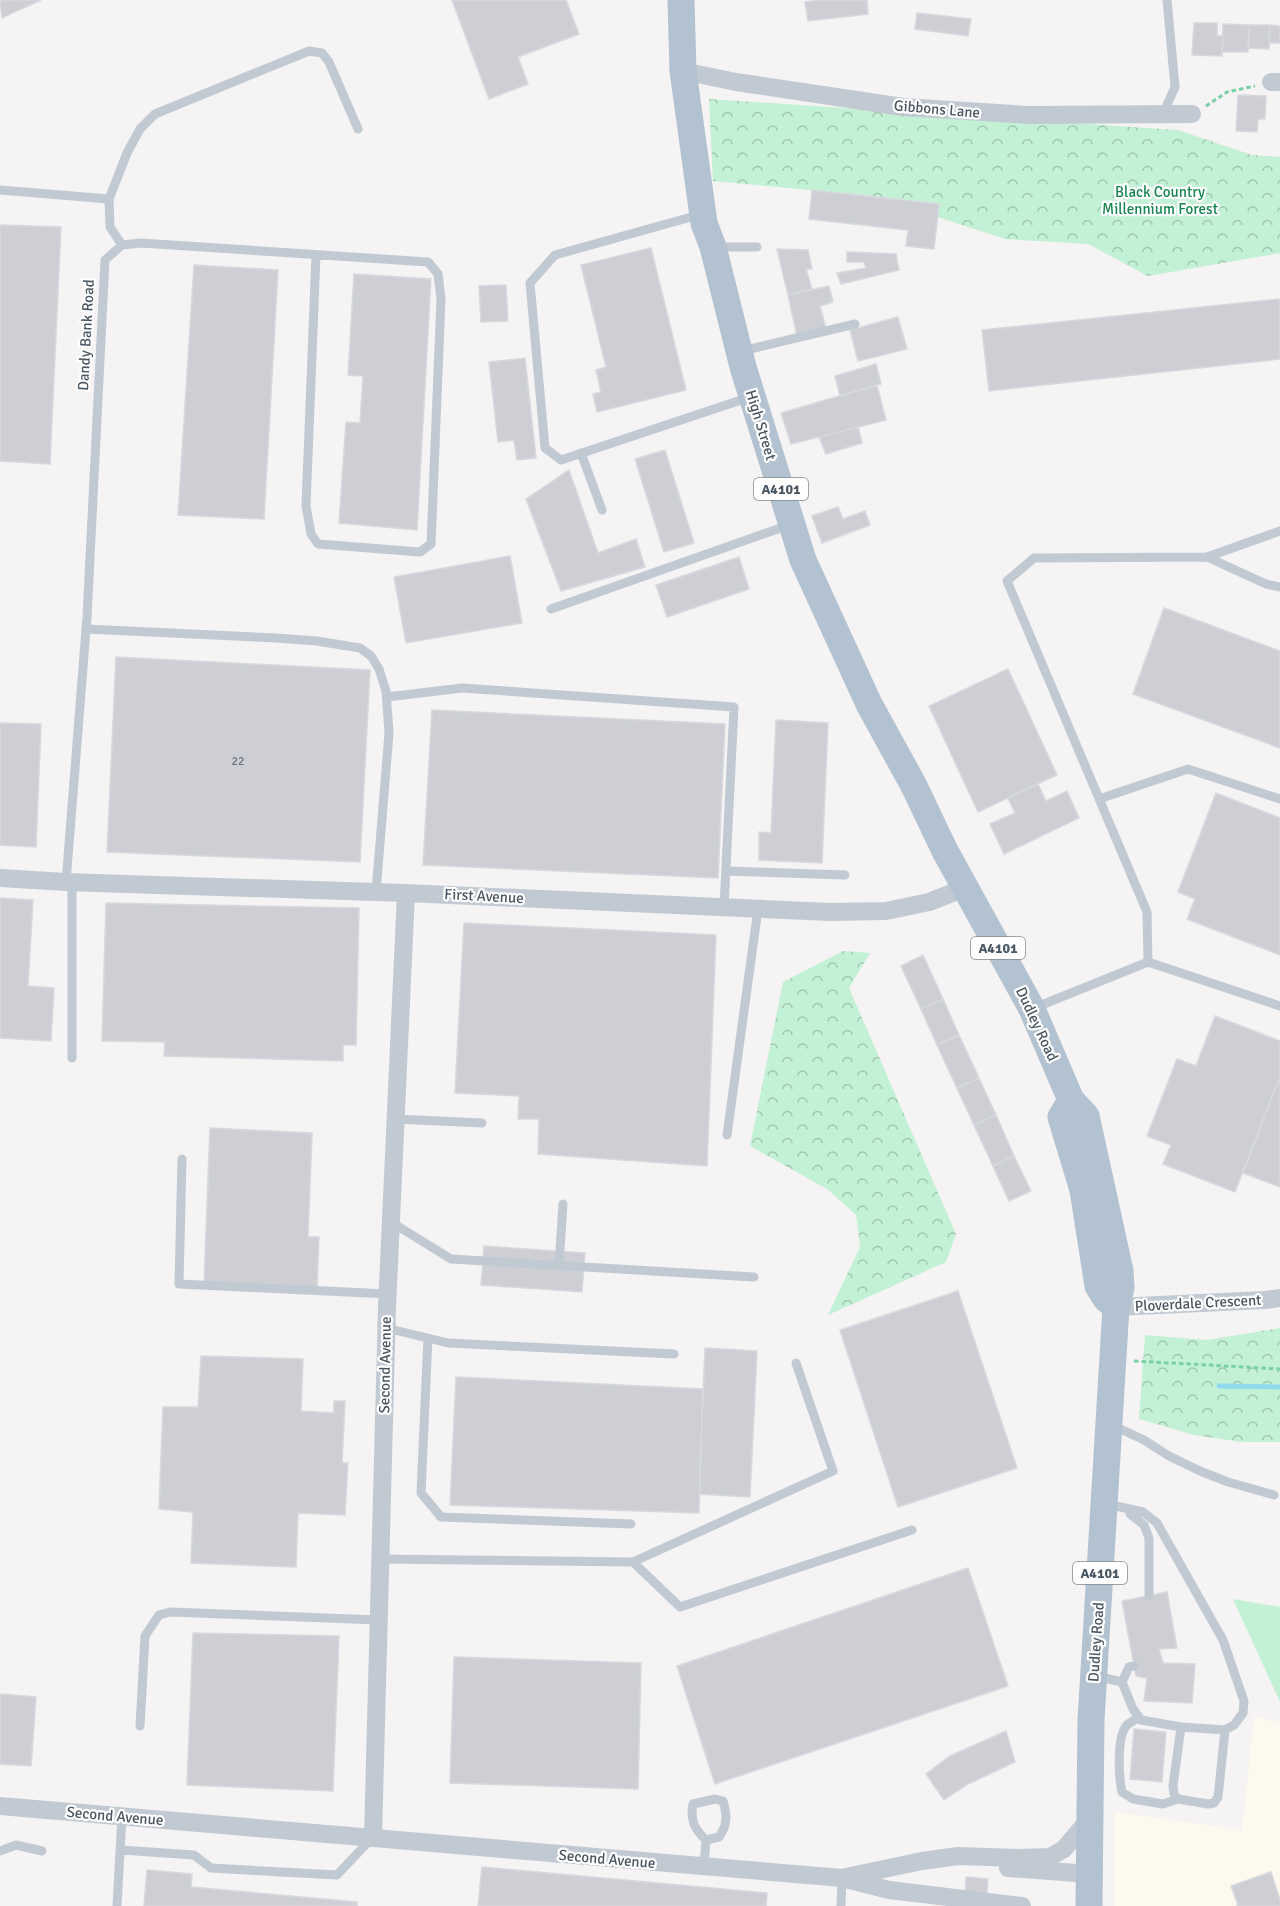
<svg xmlns="http://www.w3.org/2000/svg" width="1280" height="1906" font-family="Signika,sans-serif">
<style>
.commercial{fill:#fdf9ef}
.green{fill:#c3f1d5}
.forest{fill:url(#forest-crowns)}
.lines{fill:none;stroke-linecap:round;stroke-linejoin:round}
.stream{stroke:#90daee;stroke-width:5}
.building{fill:#cdcfd5;stroke:#d7d9de;stroke-width:1.5}
.path{stroke:#7ad0a6;stroke-width:3;stroke-dasharray:4.5 3;stroke-linecap:butt}
.lane{stroke:#c1cad2;stroke-width:9}
.street{stroke:#c1cad2;stroke-width:18}
.primary{stroke:#b3c2d1;stroke-width:27}
.labels{text-anchor:middle;dominant-baseline:central;stroke-width:4.5;stroke-linejoin:round;paint-order:stroke}
.number-label{font-size:12px;fill:#6b747e}
.shield{fill:#fff;stroke:#808990;stroke-width:1.5}
.shield-label{font-size:14px;font-weight:bold;fill:#4a5661}
.street-label{font-size:15px;fill:#4a5661;stroke:#fff}
.park-label{font-size:15px;fill:#17864f;stroke:#fff}
</style>
<defs>
<pattern id="forest-crowns" width="20" height="18" patternUnits="userSpaceOnUse" patternTransform="scale(1.5)"><rect width="20" height="18" fill="#c3f1d5"/><path d="M2 6a3 3 0 1 1 6 0M12 15a3 3 0 1 1 6 0" fill="none" stroke="#a0c6b0"/></pattern>
</defs>
<rect width="100%" height="100%" fill="#f5f3f3"/>
<!-- commercial -->
<path class="commercial" d="M1254,1716L1280,1722V1906H1115V1812L1242,1830Z"/>
<!-- green -->
<path class="green" d="M1233,1599L1280,1607V1702Z"/>
<!-- forest -->
<path class="forest" d="M709,99L1178,130L1252,155L1280,157V253L1148,276L1088,244L1005,239L873,196L713,181Z
M843,951L870,953L849,988L956,1234L946,1262L828,1315L860,1247L856,1215L827,1189L750,1146L783,982Z
M1280,1328V1442H1241L1194,1435L1139,1419L1145,1335L1207,1340Z"/>
<g class="lines">
<!-- stream -->
<path class="stream" d="M1219,1386L1280,1387"/>
</g>
<!-- building -->
<path class="building" d="M0,0H41L2,18Z
M452,0H566L579,34L518,57L528,84L489,99Z
M822,0H867L868,14L808,21L805,2Z
M917,13L971,19L968,36L915,29Z
M1194,23H1217V36H1223L1222,56L1192,55Z
M1223,24L1249,25L1248,52H1222Z
M1249,25H1270L1269,49L1249,48Z
M1270,25L1280,26V43H1269Z
M1238,95L1266,96L1265,119H1258L1257,132L1236,131Z
M812,190L939,204L934,249L906,246L908,230L809,219Z
M0,225L61,227L50,464L0,461Z
M651,248L686,390L597,412L593,394L601,392L596,370L606,367L581,265Z
M777,249L808,250L812,269H806L812,289L788,295Z
M847,252L896,254L899,270L841,284L837,273L866,268L864,262H847Z
M194,265L278,270L264,519L178,515Z
M354,274L431,279L417,530L339,523L346,422L360,423L363,376L348,375Z
M506,285L508,321L481,322L479,286Z
M829,286L833,302L820,306L826,328L797,336L788,295Z
M1280,299V359L989,391L982,330Z
M898,317L907,349L858,361L850,330Z
M525,358L536,458L517,460L514,440L498,442L489,362Z
M876,364L881,384L840,396L835,376Z
M877,385L886,420L791,444L781,413Z
M858,427L862,443L826,454L819,437Z
M665,450L694,543L664,552L635,459Z
M569,470L598,553L636,539L645,567L561,591L526,499Z
M838,507L843,519L865,511L870,525L822,543L812,516Z
M510,556L522,623L406,643L394,577Z
M739,557L749,589L667,617L656,585Z
M1164,608L1280,651V748L1133,694Z
M116,657L370,670L360,862L107,852Z
M1008,669L1057,775L978,812L929,706Z
M432,710L725,724L718,878L423,865Z
M776,720L828,723L822,863L759,860V832L771,833Z
M0,723L41,724L36,847L0,845Z
M1038,784L1046,801L1067,791L1079,818L1004,854L990,824L1015,813L1008,798Z
M1216,793L1280,818V955L1187,919L1195,899L1178,892Z
M0,898L33,900L28,986L54,988L51,1041L0,1038Z
M106,903L359,908L356,1045H343V1061L164,1056L165,1042L102,1041Z
M464,923L716,935L707,1166L538,1154L539,1119H518L519,1096L455,1093Z
M923,955L943,999L921,1009L901,966Z
M943,999L959,1035L937,1045L921,1009Z
M1215,1016L1280,1041V1076L1235,1192L1163,1164L1171,1145L1147,1136L1177,1059L1196,1066Z
M959,1035L979,1078L957,1088L937,1045Z
M1280,1076V1187L1243,1173Z
M979,1078L996,1115L974,1125L957,1088Z
M996,1115L1014,1156L993,1166L974,1125Z
M210,1128L312,1133L308,1237H319L317,1289L204,1283Z
M1014,1156L1031,1191L1009,1201L993,1166Z
M484,1246L585,1253L582,1292L481,1285Z
M958,1291L1017,1468L898,1507L840,1330Z
M705,1348L757,1351L750,1497L699,1494Z
M201,1356L303,1359L301,1411L334,1413V1401H345L342,1463H348L345,1515L298,1513L296,1567L191,1563L193,1512L159,1509L163,1407H198Z
M456,1377L703,1389L699,1513L450,1505Z
M968,1568L1008,1686L715,1784L677,1666Z
M1167,1592L1177,1648L1159,1649L1163,1663L1195,1664L1192,1703L1144,1701L1147,1678L1136,1676L1122,1601Z
M193,1633L339,1636L333,1791L187,1785Z
M454,1657L641,1663L638,1789L450,1783Z
M0,1694L36,1697L31,1766L0,1764Z
M1134,1729L1166,1732L1162,1782L1130,1779Z
M1006,1731L1015,1762L968,1784L944,1800L926,1774L950,1756Z
M482,1867L767,1893L766,1906H478Z
M147,1870L192,1874L191,1887L357,1902V1906H144Z
M1271,1872L1280,1900V1906H1236L1238,1905L1231,1886Z
M966,1877L988,1879L987,1894L965,1893Z"/>
<g class="lines">
<!-- path -->
<path class="path" d="M1206,106L1227,92L1255,86
M1134,1361L1280,1369"/>
<!-- lane -->
<path class="lane" d="M1163,114L1175,87L1167,0
M0,190L109,199L110,227L122,245
M109,199L127,153L140,129L155,114L309,51L322,53L329,62L358,129
M702,214L555,255L530,283L545,448L561,460L750,397
M715,247H757
M742,351L855,324
M581,453L602,510
M1207,557L1266,584L1280,587
M551,609L789,525
M86,629L276,638L317,641L360,648L371,656L379,669L386,691L389,733L376,892
M387,697L462,688L734,707L724,907
M1099,799L1188,769L1280,799
M726,871L845,875
M66,882L87,617L105,260L122,245L141,243L428,262L438,274L441,299L431,544L420,552L318,544L311,534L306,506L316,255
M1148,962L1147,912L1007,581L1034,558L1207,557L1280,531
M1034,1008L1148,962L1280,1006
M72,1058V882
M396,1119L482,1123
M727,1135L758,909
M182,1159L179,1284L388,1294
M391,1222L451,1259L754,1277
M559,1265L563,1204
M386,1328L448,1343L674,1354
M428,1338L421,1493L441,1517L631,1524
M1112,1425L1144,1440L1169,1456L1200,1471L1228,1482L1274,1495
M1107,1504L1143,1512L1157,1523L1223,1640L1244,1701L1243,1713L1234,1725L1225,1730L1218,1797L1214,1803L1208,1804L1178,1799L1174,1794L1173,1786L1181,1727
M1130,1509V1514L1144,1525L1149,1538V1595
M380,1559L633,1562L833,1471L796,1363
M633,1562L680,1607L912,1530
M1096,1676L1122,1682L1133,1709L1141,1720L1181,1727L1225,1730
M1122,1682L1129,1667L1134,1666
M1139,1717C1136,1720 1130,1722 1127,1725C1116,1737 1119,1778 1122,1792L1133,1799L1163,1804L1178,1799
M140,1726L145,1636L159,1615L170,1612L379,1620
M715,1799L723,1801C727,1815 728,1824 719,1837L706,1840C694,1829 690,1819 693,1804Z
M121,1850L194,1855L211,1868L337,1875L371,1839
M0,1851L16,1845L42,1851
M704,1867L706,1840
M117,1906L122,1816
M841,1906L842,1878"/>
<!-- street -->
<path class="street" d="M683,71L736,82L903,107L1029,115L1192,114
M1271,82H1280
M0,878L66,882L406,893L830,912L886,911L929,902L965,888
M1116,1307L1265,1300L1280,1298
M0,1806L842,1878L889,1890L1022,1906
M373,1837L387,1307L406,893
M1008,1868L1090,1874
M846,1877L922,1861L958,1856L1018,1858L1050,1857L1064,1849L1090,1818"/>
<!-- primary -->
<path class="primary" d="M681,0L683,71L704,223L713,247L743,367L803,560L869,704L914,786L945,851L1032,1009L1071,1100L1086,1116L1120,1271L1121,1288L1116,1307L1091,1720L1089,1906
M1071,1100L1061,1117L1083,1190L1098,1286L1106,1299L1116,1307"/>
</g>
<g class="labels">
<!-- number labels -->
<g class="number-label">
<text x="238" y="761">22</text>
</g>
<!-- shield labels -->
<g class="shield">
<rect x="754" y="478" width="54" height="22" rx="4.5"/>
<rect x="971" y="937" width="54" height="22" rx="4.5"/>
<rect x="1073" y="1562" width="54" height="22" rx="4.5"/>
</g>
<g class="shield-label">
<text x="781" y="489">A4101</text>
<text x="998" y="948">A4101</text>
<text x="1100" y="1573">A4101</text>
</g>
<!-- street labels -->
<g class="street-label">
<text transform="translate(937 109) rotate(5)">Gibbons Lane</text>
<text transform="translate(86 335) rotate(-87)">Dandy Bank Road</text>
<text transform="translate(761 425) rotate(73)">High Street</text>
<text transform="translate(484 896) rotate(3)">First Avenue</text>
<text transform="translate(1037 1024) rotate(65)">Dudley Road</text>
<text transform="translate(1198 1303) rotate(-3)">Ploverdale Crescent</text>
<text transform="translate(385 1365) rotate(-89)">Second Avenue</text>
<text transform="translate(1096 1642) rotate(-86)">Dudley Road</text>
<text transform="translate(115 1816) rotate(5)">Second Avenue</text>
<text transform="translate(607 1859) rotate(5)">Second Avenue</text>
</g>
<!-- park labels -->
<g class="park-label">
<text x="1160" y="192">Black Country<tspan x="1160" dy="17">Millennium Forest</tspan></text>
</g>
</g>
</svg>
